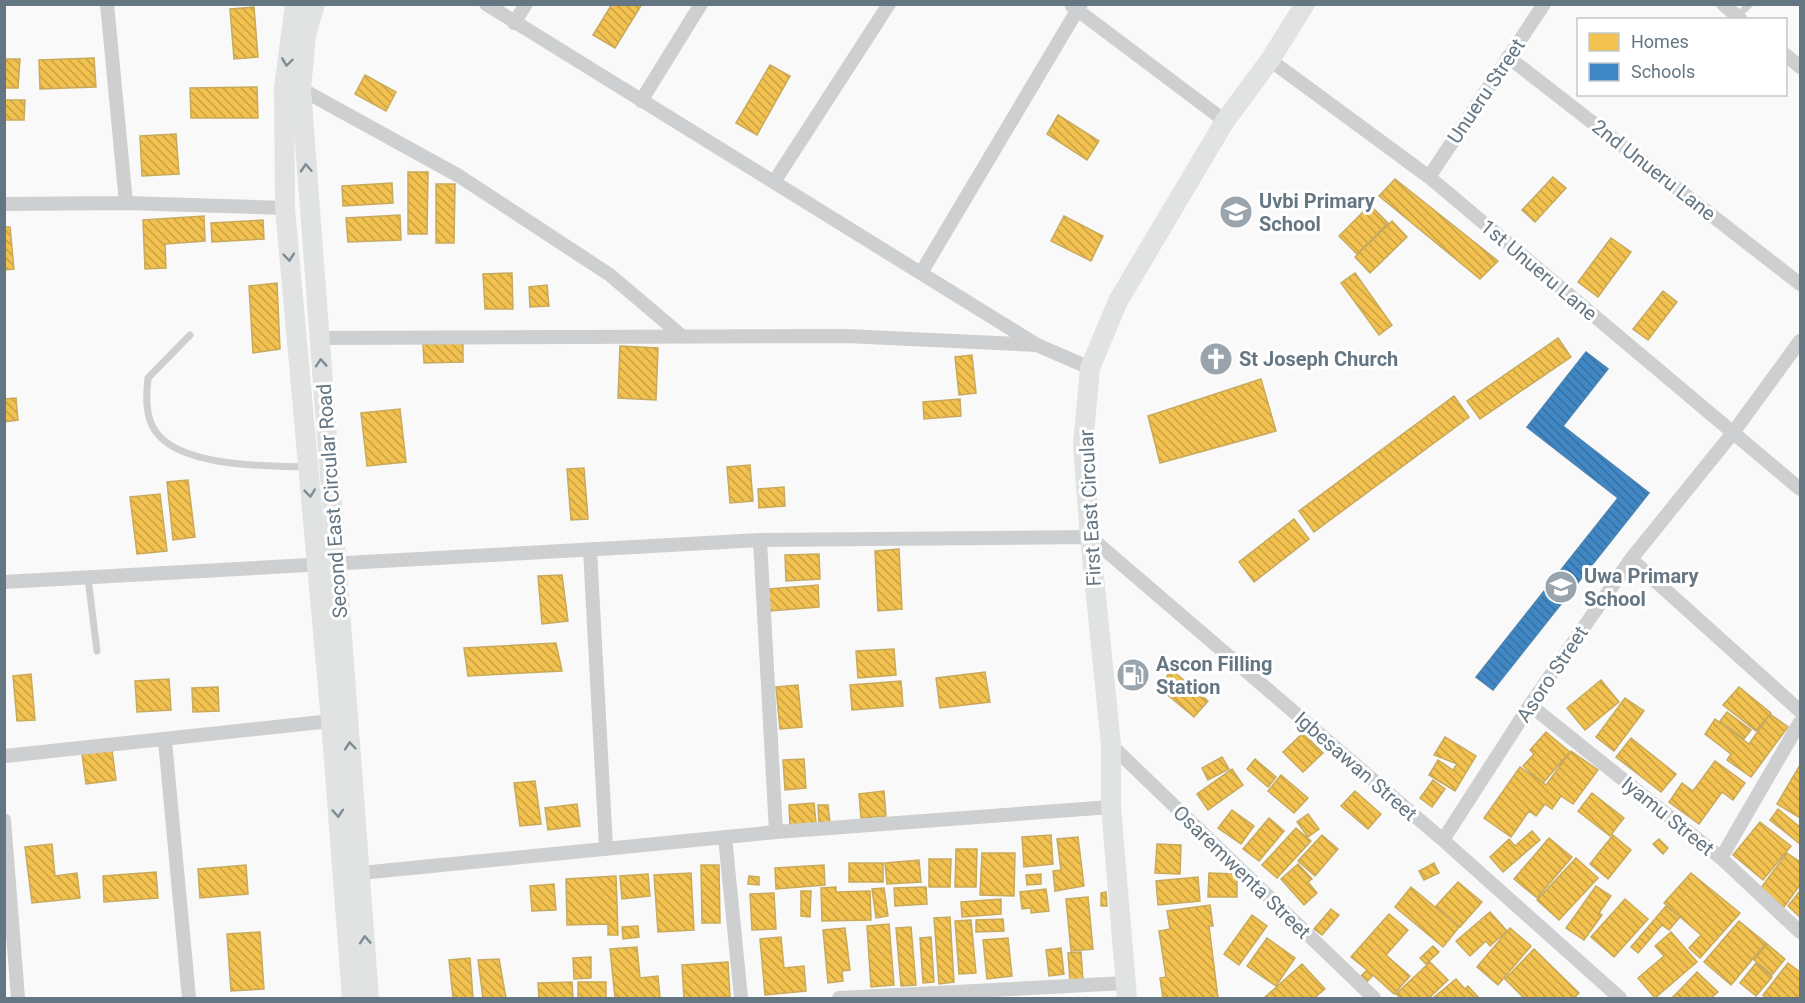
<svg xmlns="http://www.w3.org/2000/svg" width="1805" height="1003" font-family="Roboto,sans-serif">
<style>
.homes{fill:url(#homes-back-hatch);stroke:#c8aa5e;stroke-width:1.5}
.schools{fill:url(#schools-back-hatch);stroke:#4a83b1;stroke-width:1.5}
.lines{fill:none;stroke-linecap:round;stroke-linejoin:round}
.lane{stroke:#cecfd0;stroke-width:7}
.street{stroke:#cecfd0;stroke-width:14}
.secondary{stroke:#e1e2e2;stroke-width:20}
.oneway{stroke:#7e8c96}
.labels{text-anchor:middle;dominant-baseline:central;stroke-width:6;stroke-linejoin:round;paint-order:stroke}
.street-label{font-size:20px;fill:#657683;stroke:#fff}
.poi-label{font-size:20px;font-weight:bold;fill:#657683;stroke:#fff;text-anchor:start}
</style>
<defs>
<pattern id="homes-back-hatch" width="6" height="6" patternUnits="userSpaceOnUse" patternTransform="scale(1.5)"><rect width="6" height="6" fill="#f2c14e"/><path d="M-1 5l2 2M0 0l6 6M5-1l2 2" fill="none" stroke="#c8a146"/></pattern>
<pattern id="schools-back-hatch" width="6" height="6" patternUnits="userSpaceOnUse" patternTransform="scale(1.5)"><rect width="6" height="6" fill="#3f88c5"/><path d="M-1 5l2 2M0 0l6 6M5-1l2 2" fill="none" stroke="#376f9e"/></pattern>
</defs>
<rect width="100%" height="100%" fill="#f9f9f9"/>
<!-- homes -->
<path class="homes" d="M612,4H642L615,48L593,35Z
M254,7L258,57L234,59L230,9Z
M94,58L96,87L40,89L39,60Z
M4,59H20L18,88H4Z
M770,65L790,76L757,135L736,123Z
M365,75L396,92L386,111L355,94Z
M257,87L258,118H191L190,88Z
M4,100H25L24,120H4Z
M1058,115L1099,141L1087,160L1047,134Z
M176,134L179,174L142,176L140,136Z
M408,172H428L427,234H408Z
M1553,177L1566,188L1535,222L1522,210Z
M1395,179L1498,261L1480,279L1379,196Z
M392,183L393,203L343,206L342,186Z
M436,184H455L454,243H436Z
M1370,205L1388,223L1357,254L1339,236Z
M400,215L401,240L348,242L346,218Z
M204,216L205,241L165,244L166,268L145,269L143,220Z
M1064,216L1103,236L1091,261L1051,241Z
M263,220L264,239L212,242L211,223Z
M1392,221L1407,237L1370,273L1355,257Z
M4,227H10L14,269L4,270Z
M1611,238L1631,252L1598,297L1578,282Z
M512,273L513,309H485L483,274Z
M1355,273L1392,325L1379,335L1341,283Z
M277,283L280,349L253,353L249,286Z
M547,285L549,306L530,307L529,287Z
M1663,291L1677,302L1648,340L1633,329Z
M1558,338L1571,357L1480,419L1467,401Z
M463,343V362L424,363L423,344Z
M620,346L658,348L656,400L618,398Z
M972,355L976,393L959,395L955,357Z
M1261,379L1276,431L1160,463L1148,416Z
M1454,396L1469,417L1314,532L1299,511Z
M16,398L18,420L4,422V399Z
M960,399L961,416L924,419L923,402Z
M400,409L406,462L367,466L361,413Z
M750,465L753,501L730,503L727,467Z
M584,468L588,519L571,520L567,469Z
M188,480L195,537L173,540L167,482Z
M784,487L785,506L759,508L758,489Z
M160,494L167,551L137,554L130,497Z
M1294,519L1309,539L1254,582L1239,562Z
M899,549L902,609L878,611L875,551Z
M819,554L820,579L786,581L785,555Z
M562,575L568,621L542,624L538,576Z
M818,585L819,607L770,611L769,589Z
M556,643L562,671L468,676L464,648Z
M894,649L896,675L858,678L856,651Z
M1172,670L1208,701L1194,717L1158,687Z
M985,672L990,702L940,708L936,678Z
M31,674L35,720L17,721L13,676Z
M169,679L171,710L137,712L135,681Z
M1601,680L1619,702L1585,730L1567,708Z
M901,681L903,706L852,710L850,685Z
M798,685L802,727L780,729L776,687Z
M218,687L219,711L193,712L192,688Z
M1739,687L1771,713L1756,731L1723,705Z
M1625,698L1644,711L1614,751L1596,737Z
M1727,712L1751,730L1744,739L1720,721Z
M1770,714L1788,727L1751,777L1727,760L1731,754L1705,734L1715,719L1749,744Z
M1546,732L1570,752L1543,783L1523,766L1534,754L1530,750Z
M1303,733L1323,753L1303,772L1283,752Z
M1445,737L1476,756L1455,791L1429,775L1438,760L1453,770L1457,764L1434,755Z
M1631,738L1676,774L1661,792L1616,757Z
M112,750L116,780L86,784L82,754Z
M1571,751L1598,770L1573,804L1561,796L1552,809L1545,804L1536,816L1529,811L1511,837L1484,818L1520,767L1546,785Z
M1222,757L1229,769L1208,780L1202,768Z
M804,759L806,788L785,790L783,760Z
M1255,759L1276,777L1268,787L1247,769Z
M1715,761L1745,783L1733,800L1722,792L1699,824L1669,802L1682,783L1693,791Z
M1800,765V818L1777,804Z
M1232,769L1243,785L1208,810L1197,794Z
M1281,775L1308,798L1294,813L1268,791Z
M1433,780L1445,789L1432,807L1420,798Z
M535,781L541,824L520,826L514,783Z
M884,791L886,816L861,818L859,794Z
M1355,791L1381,814L1368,829L1341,806Z
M1592,793L1624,818L1610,836L1578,811Z
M814,803L816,823L790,825L789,805Z
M577,804L580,826L548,830L545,808Z
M818,805H828L830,823L819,824Z
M1778,809L1800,827V844L1770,820Z
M1232,810L1254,826L1241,844L1218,828Z
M1308,814L1319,829L1308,837L1297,822Z
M1269,818L1284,831L1259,861L1243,849Z
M1760,822L1791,846L1763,880L1733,855Z
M1296,828L1311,841L1277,878L1262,865Z
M1532,831L1540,840L1503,872L1490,857L1509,839L1515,846Z
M1051,835L1053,864L1024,867L1022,837Z
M1322,835L1338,849L1315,876L1298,861Z
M1613,835L1631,850L1608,879L1590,864Z
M1078,837L1084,886L1055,891L1053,871L1061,870L1057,839Z
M1549,838L1572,857L1537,898L1514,879Z
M1659,839L1668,848L1663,854L1653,844Z
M52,844L55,876L77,873L80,898L32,903L25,847Z
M1157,844L1181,845L1180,874L1155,873Z
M956,849H977L976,887H955Z
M982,853H1015L1014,896L980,895Z
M1787,853L1800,862V885L1784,907L1760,889Z
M1576,858L1598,878L1559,920L1537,900Z
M929,859H951L950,887H929Z
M919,860L921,882L887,884L885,863Z
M849,863H883V882H849Z
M1434,863L1439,873L1424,880L1419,871Z
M1298,864L1312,879L1308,882L1317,893L1304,905L1281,879Z
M246,865L248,894L200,898L198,869Z
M701,865H719L720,923H702Z
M824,865L825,885L776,889L775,868Z
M156,872L158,898L104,902L103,876Z
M691,873L694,930L658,932L654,875Z
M1209,873L1237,874V897H1208Z
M1691,873L1740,913L1700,958L1689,948L1701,935L1664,903Z
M648,874L650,896L622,899L620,876Z
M1041,874V884L1027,885L1026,875Z
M616,876L618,935H608V924L567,925L566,879Z
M749,876L759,877V885L748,884Z
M1198,877L1200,901L1158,905L1156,881Z
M1458,882L1482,902L1460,927L1436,906Z
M554,884L556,910L532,911L530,886Z
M1596,886L1611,896L1599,913L1602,915L1584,940L1566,928Z
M836,887V892L870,891L871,920L822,921L821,888Z
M926,887L927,904L895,906L894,888Z
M1411,887L1459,927L1443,947L1395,907Z
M884,888L888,916L876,918L872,889Z
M1046,889L1049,911L1031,913V908L1022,909L1020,892Z
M801,891H811L810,917L801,916Z
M1800,891V917L1788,906Z
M1106,892L1107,906H1101V893Z
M774,893L776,929L752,930L750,894Z
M1088,897L1093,949L1071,951L1066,899Z
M1001,899V914L962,917L961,902Z
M1625,899L1648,919L1614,957L1591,937Z
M1210,905L1213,926H1209L1218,998H1163L1160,978L1166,977L1159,931L1170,929L1167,911Z
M1666,906L1680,917L1669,930L1662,925L1638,953L1631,947Z
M1331,909L1339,915L1322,935L1314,929Z
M1490,912L1507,931L1490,946L1486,941L1470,956L1456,941Z
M1389,914L1408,930L1386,955L1410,976L1394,994L1373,975L1365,984L1358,979L1367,970L1351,957Z
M1252,915L1267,926L1239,965L1224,954Z
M950,917L954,982L939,984L934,918Z
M1003,919L1004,931L976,932V920Z
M971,920L976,973L959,974L955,921Z
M1739,921L1766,943L1731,985L1704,962Z
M889,924L894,985L871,987L867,926Z
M638,926L639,937L623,939L622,927Z
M911,927L916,985L901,986L896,928Z
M845,928L850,970L842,971L843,981L828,983L823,930Z
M1510,928L1531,946L1498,985L1477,967Z
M260,932L264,989L231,991L227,934Z
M1671,932L1697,962L1655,998L1638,978L1664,956L1655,946Z
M781,937L784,968L804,966L806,991L765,995L760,939Z
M931,937L934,982L923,983L920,938Z
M1008,938L1012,976L987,979L983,940Z
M1267,938L1295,958L1276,986L1247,966Z
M1767,944L1785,959L1772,975L1754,960Z
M1433,946L1439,952L1426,964L1420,958Z
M637,947L640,978L658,976L660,998H615L610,949Z
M1061,948L1064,974L1049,976L1046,950Z
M1534,949L1579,993L1574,998H1547L1545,996L1542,998H1524L1505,979Z
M1081,952L1083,980L1070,981L1068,953Z
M591,957V978L574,979L573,958Z
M470,958L473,998H453L449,960Z
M499,959L506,998H483L478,960Z
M728,962L730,997L684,998L682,965Z
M1430,962L1448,980L1429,998H1401L1396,994Z
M1756,963L1772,977L1756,996L1740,983Z
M1788,963L1800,972V998H1767L1763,995Z
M1302,964L1325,989L1314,998H1264Z
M1697,972L1718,992L1711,998H1672Z
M1456,979L1465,989L1468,986L1479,998H1433Z
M572,982L573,998H539L538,983Z
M578,982H606V998H578Z"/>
<!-- schools -->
<path class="schools" d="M1586,352L1608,369L1563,426L1649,493L1493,690L1476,677L1618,498L1527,427Z"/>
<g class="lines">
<!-- lane -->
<path class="lane" d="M1737,16L1750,4
M190,335L148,378C146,396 145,417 156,432C181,467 266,466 305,467
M88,578L97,651"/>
<!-- street -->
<path class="street" d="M107,4L126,203
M486,4L1037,345L1090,368
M1723,4L1741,20
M1072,6L1225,121
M514,23L526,4
M1786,55L1800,67
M1508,57L1800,284
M1270,60L1429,177L1800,489
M301,89L459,176L610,275L683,337
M641,101L701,4
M1429,177L1544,4
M774,182L889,4
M4,204L126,203L285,208
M921,273L1081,4
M319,338L846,336L1037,345
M760,540L776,832
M590,550L606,847
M1631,559L1800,711
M4,582L760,540L1090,537L1443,840L1620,998
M1530,705L1721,858L1800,932
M165,741L189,998
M1111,745L1374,998
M5,756L331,721
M4,820L18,998
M725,837L741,998
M1443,840L1530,705L1631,559L1732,434L1800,341
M1721,858L1800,722
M361,873L776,832L1111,807
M839,998L1126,983"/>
<!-- secondary -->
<path class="secondary" d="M295,4L284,88L285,208L331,721L352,998
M315,4L306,35L301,89L369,998
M1127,998L1111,807V745L1090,537L1083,445L1090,368L1118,301L1225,121L1270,60L1305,4"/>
</g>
<!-- one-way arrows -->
<defs><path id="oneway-chevron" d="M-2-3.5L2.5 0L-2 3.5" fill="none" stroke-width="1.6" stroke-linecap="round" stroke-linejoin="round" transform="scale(1.5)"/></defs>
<g class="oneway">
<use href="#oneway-chevron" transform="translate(287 62) rotate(98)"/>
<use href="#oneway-chevron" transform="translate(306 168) rotate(-93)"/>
<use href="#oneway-chevron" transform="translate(289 257) rotate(85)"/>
<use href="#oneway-chevron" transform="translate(321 363) rotate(-94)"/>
<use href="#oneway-chevron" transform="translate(310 493) rotate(84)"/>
<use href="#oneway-chevron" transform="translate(350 746) rotate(-95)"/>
<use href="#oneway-chevron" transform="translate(338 813) rotate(86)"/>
<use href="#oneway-chevron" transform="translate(365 940) rotate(-94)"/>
</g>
<!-- icons -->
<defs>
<symbol id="school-disc" viewBox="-11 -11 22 22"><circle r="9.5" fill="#99a4ac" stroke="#fff"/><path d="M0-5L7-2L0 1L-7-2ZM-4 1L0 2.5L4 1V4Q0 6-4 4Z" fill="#fff"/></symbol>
<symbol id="church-disc" viewBox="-11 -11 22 22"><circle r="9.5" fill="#99a4ac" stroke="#fff"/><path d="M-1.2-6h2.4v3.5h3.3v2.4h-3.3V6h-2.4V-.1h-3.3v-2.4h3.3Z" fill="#fff"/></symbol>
<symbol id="fuel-disc" viewBox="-11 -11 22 22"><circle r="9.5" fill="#99a4ac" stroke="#fff"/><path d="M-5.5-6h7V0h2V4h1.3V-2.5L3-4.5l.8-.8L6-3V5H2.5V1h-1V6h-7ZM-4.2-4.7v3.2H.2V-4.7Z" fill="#fff"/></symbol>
</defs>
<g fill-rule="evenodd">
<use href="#school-disc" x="1217" y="193" width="38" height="38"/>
<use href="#church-disc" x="1197" y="340" width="38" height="38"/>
<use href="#school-disc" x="1542" y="568" width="38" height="38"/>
<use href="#fuel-disc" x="1114" y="656" width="38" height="38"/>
</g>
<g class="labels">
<!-- street labels -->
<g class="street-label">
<text transform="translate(1486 91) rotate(-56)">Unueru Street</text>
<text transform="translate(1654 170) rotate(38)">2nd Unueru Lane</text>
<text transform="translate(1539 270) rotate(40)">1st Unueru Lane</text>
<text transform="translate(332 501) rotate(-94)">Second East Circular Road</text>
<text transform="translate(1090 508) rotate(-93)">First East Circular</text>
<text transform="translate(1552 674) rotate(-56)">Asoro Street</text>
<text transform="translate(1356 766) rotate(41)">Igbesawan Street</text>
<text transform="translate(1668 816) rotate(39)">Iyamu Street</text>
<text transform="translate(1242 872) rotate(44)">Osaremwenta Street</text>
</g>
<!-- poi labels -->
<g class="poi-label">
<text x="1259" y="201">Uvbi Primary<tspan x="1259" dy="23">School</tspan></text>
<text x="1239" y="359">St Joseph Church</text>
<text x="1584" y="576">Uwa Primary<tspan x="1584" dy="23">School</tspan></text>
<text x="1156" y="664">Ascon Filling<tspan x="1156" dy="23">Station</tspan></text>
</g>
</g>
<!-- border -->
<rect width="1805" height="1003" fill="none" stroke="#657683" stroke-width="12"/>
<!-- legend -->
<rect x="1577" y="18" width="210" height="78" fill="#ffffff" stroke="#c1c8cd" stroke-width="1.5"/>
<rect x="1589" y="33" width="30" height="18" fill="#f2c14e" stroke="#c1c8cd" stroke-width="1.5"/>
<text x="1631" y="48" font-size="18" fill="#657683">Homes</text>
<rect x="1589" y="63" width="30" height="18" fill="#3f88c5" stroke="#c1c8cd" stroke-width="1.5"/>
<text x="1631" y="78" font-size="18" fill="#657683">Schools</text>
</svg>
